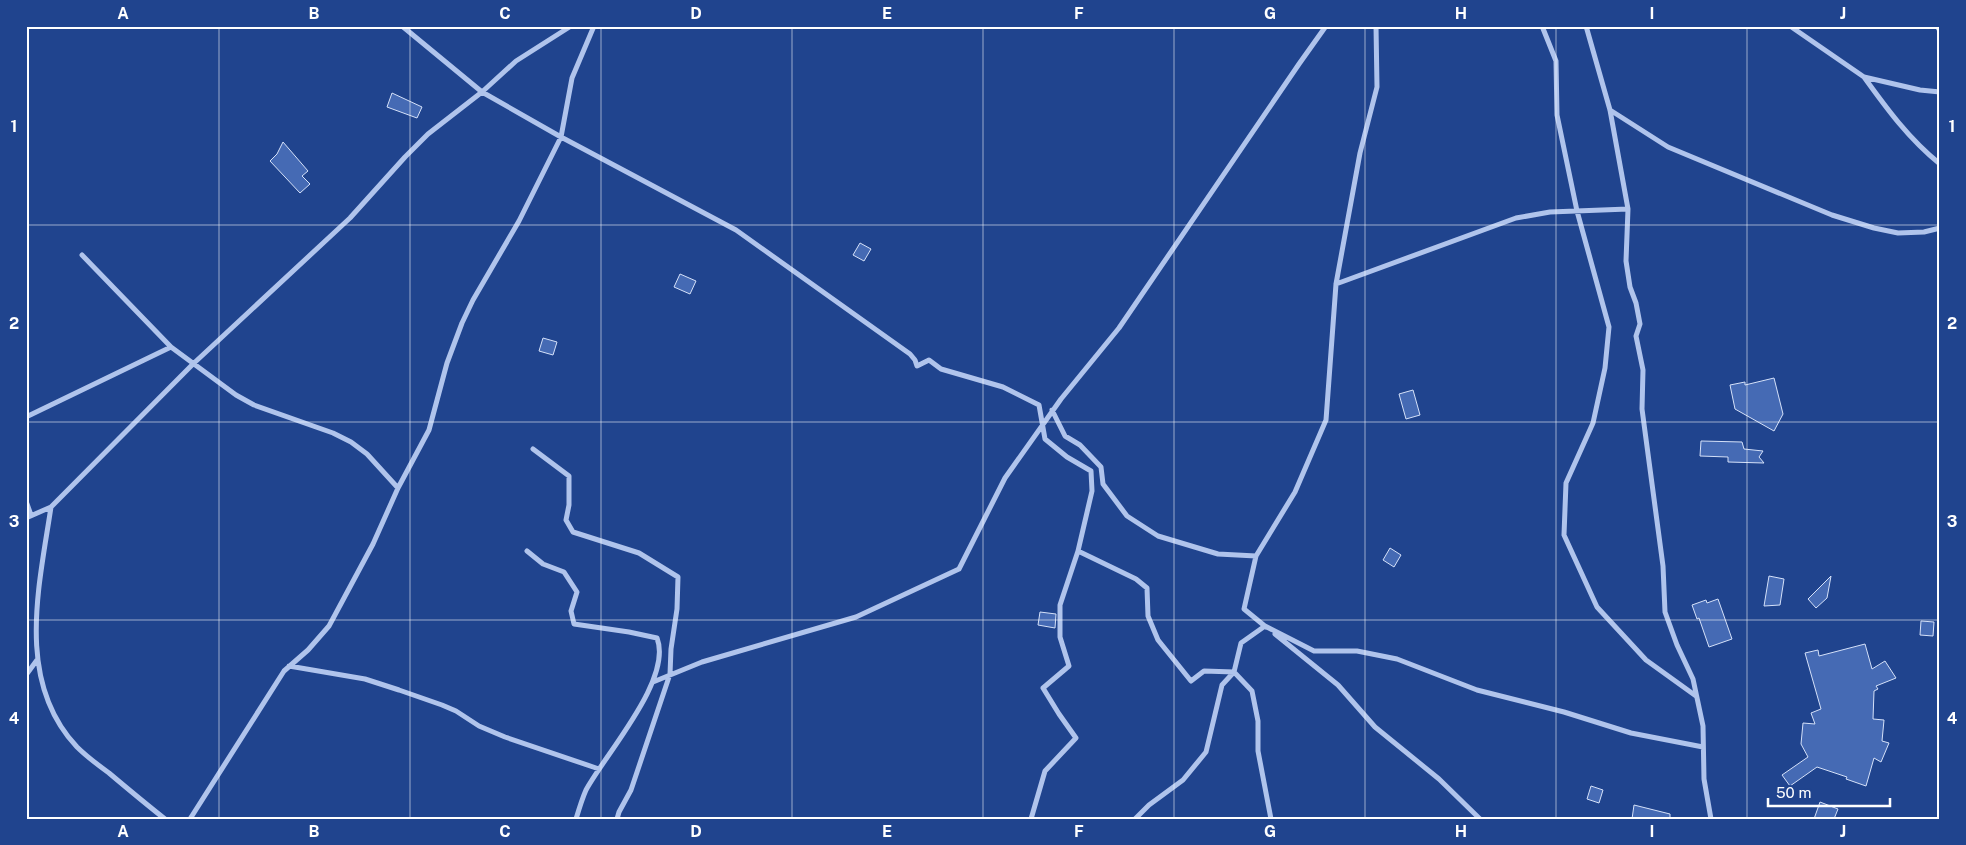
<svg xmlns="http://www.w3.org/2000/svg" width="1966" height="845" font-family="'Public Sans',sans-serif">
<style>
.building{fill:#456ab4;stroke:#d5e1f9}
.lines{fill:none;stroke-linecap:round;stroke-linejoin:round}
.street{stroke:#b0c4ec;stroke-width:5}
.grid{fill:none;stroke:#fff;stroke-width:1;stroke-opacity:0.55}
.neatline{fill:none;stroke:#fff;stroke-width:2}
.grid-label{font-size:16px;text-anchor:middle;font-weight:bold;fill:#fff}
</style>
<rect width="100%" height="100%" fill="#20448e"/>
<!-- building -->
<path class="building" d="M392,93L422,107L417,118L387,107Z
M283,142L308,171L302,176L310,184L300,193L270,161L277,154Z
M860,243L871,249L864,261L853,255Z
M680,274L696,281L690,294L674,287Z
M543,338L557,342L553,355L539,351Z
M1774,378L1783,414L1774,431L1735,409L1730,385L1745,382V385Z
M1413,390L1420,415L1406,419L1399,394Z
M1701,441L1742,442L1744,449L1763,451L1759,457L1764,463L1728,462V457L1700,456Z
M1390,548L1401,555L1394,567L1383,560Z
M1769,576L1784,579L1780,605L1764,606Z
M1831,576L1827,598L1816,608L1808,599Z
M1718,599L1732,639L1709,647L1699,618L1697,619L1692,605L1706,600L1707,603Z
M1040,612L1056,614L1055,628L1038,625Z
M1921,621L1934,622L1933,636L1920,635Z
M1865,644L1872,669L1885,661L1896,678L1876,686L1878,689L1874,691L1873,719L1884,720L1882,741L1889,743L1881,762L1874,758L1866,786L1846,779L1847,777L1817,767L1790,786L1782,775L1808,757L1801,744L1803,723L1815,724L1811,713L1821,709L1805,653L1818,650L1819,656Z
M1591,786L1603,790L1599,803L1587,799Z
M1820,802L1838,809L1834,819H1814Z
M1634,805L1670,814V819H1632Z"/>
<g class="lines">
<!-- street -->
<path class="street" d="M402,26L482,92L561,137L736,230L910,354L915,360L917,366L929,360L941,369L1003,387L1039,405L1045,439L1067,457L1091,471L1092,491L1078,551L1136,579L1147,588L1148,616L1158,640L1191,681L1204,671L1234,672L1252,691L1258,721V751L1271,819
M1542,26L1556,61L1557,115L1577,211L1609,327L1605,368L1593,423L1566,483L1564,535L1597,607L1646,660L1696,696
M1586,26L1610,110L1628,209L1626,261L1630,287L1636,303L1640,324L1636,336L1643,370L1642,409L1663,566L1665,612L1677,645L1693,679L1703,726L1704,779L1711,819
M1790,26L1864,77L1920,90L1940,92
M1937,26L1940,31
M1864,77C1887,109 1909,139 1940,164
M1610,110L1668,147L1832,215L1874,228L1898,233L1924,232L1940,228
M82,255L171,347L236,395L254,405L333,433L351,442L367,454L398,488
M1336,284L1516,218L1550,212L1628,209
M1052,410L1065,436L1080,445L1101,467L1103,484L1127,516L1158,536L1218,554L1256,556L1244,609L1266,627
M26,417L171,347
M533,449L569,476V505L566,520L573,532L639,553L678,577L677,609L671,649L670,674L631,790L619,812L617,819
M26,501L31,515
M51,507C39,587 15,681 77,747C86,756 98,765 109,773C128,789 146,804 165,819
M26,518L51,507L193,364L350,218L405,157L428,134L482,92L516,61L571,26
M527,551L543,564L564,572L577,592L571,611L574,624L629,632L657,638C673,679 606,753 586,790C582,799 579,809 576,819
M1256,556L1295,492L1326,420L1336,284L1360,153L1377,87L1376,26
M1275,634L1338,685L1375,727L1439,779L1480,819
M289,666L365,679L399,690L442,705L456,711L479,726L505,737L599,769
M26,675L37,660
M653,682L702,662L856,617L959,569L1005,478L1061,399L1119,328L1299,64L1326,26
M190,819L284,671L308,650L329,626L373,544L398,488L429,430L447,363L462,323L473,300L519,221L561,137L572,78L594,26
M1031,819L1045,771L1076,738L1059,714L1043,688L1069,666L1060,637V605L1078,551
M1135,819L1149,805L1183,780L1206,752L1222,685L1234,672L1241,643L1265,626L1314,651H1357L1397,659L1477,690L1564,712L1631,733L1703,747"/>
</g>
<!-- grid -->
<path class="grid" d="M219,26V819M410,26V819M601,26V819M792,26V819M983,26V819M1174,26V819M1365,26V819M1556,26V819M1747,26V819M26,225H1940M26,422H1940M26,620H1940"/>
<!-- border -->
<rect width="1966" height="845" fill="none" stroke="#20448e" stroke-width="55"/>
<!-- scale -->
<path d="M1768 798v8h122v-8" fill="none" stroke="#ffffff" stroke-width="2.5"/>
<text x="1776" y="798" font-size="15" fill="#ffffff" stroke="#20448e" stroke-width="4" paint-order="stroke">50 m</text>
<rect x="28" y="28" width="1910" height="790" class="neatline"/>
<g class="grid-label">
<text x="123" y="19">A</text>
<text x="314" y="19">B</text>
<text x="505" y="19">C</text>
<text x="696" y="19">D</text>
<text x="887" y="19">E</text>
<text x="1079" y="19">F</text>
<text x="1270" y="19">G</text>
<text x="1461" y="19">H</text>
<text x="1652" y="19">I</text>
<text x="1843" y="19">J</text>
<text x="14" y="132">1</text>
<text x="1952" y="132">1</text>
<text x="14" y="329">2</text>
<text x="1952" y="329">2</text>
<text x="14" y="527">3</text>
<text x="1952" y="527">3</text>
<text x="14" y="724">4</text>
<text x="1952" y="724">4</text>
<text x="123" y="837">A</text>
<text x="314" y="837">B</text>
<text x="505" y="837">C</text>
<text x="696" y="837">D</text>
<text x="887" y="837">E</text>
<text x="1079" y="837">F</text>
<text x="1270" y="837">G</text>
<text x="1461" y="837">H</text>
<text x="1652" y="837">I</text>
<text x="1843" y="837">J</text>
</g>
</svg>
